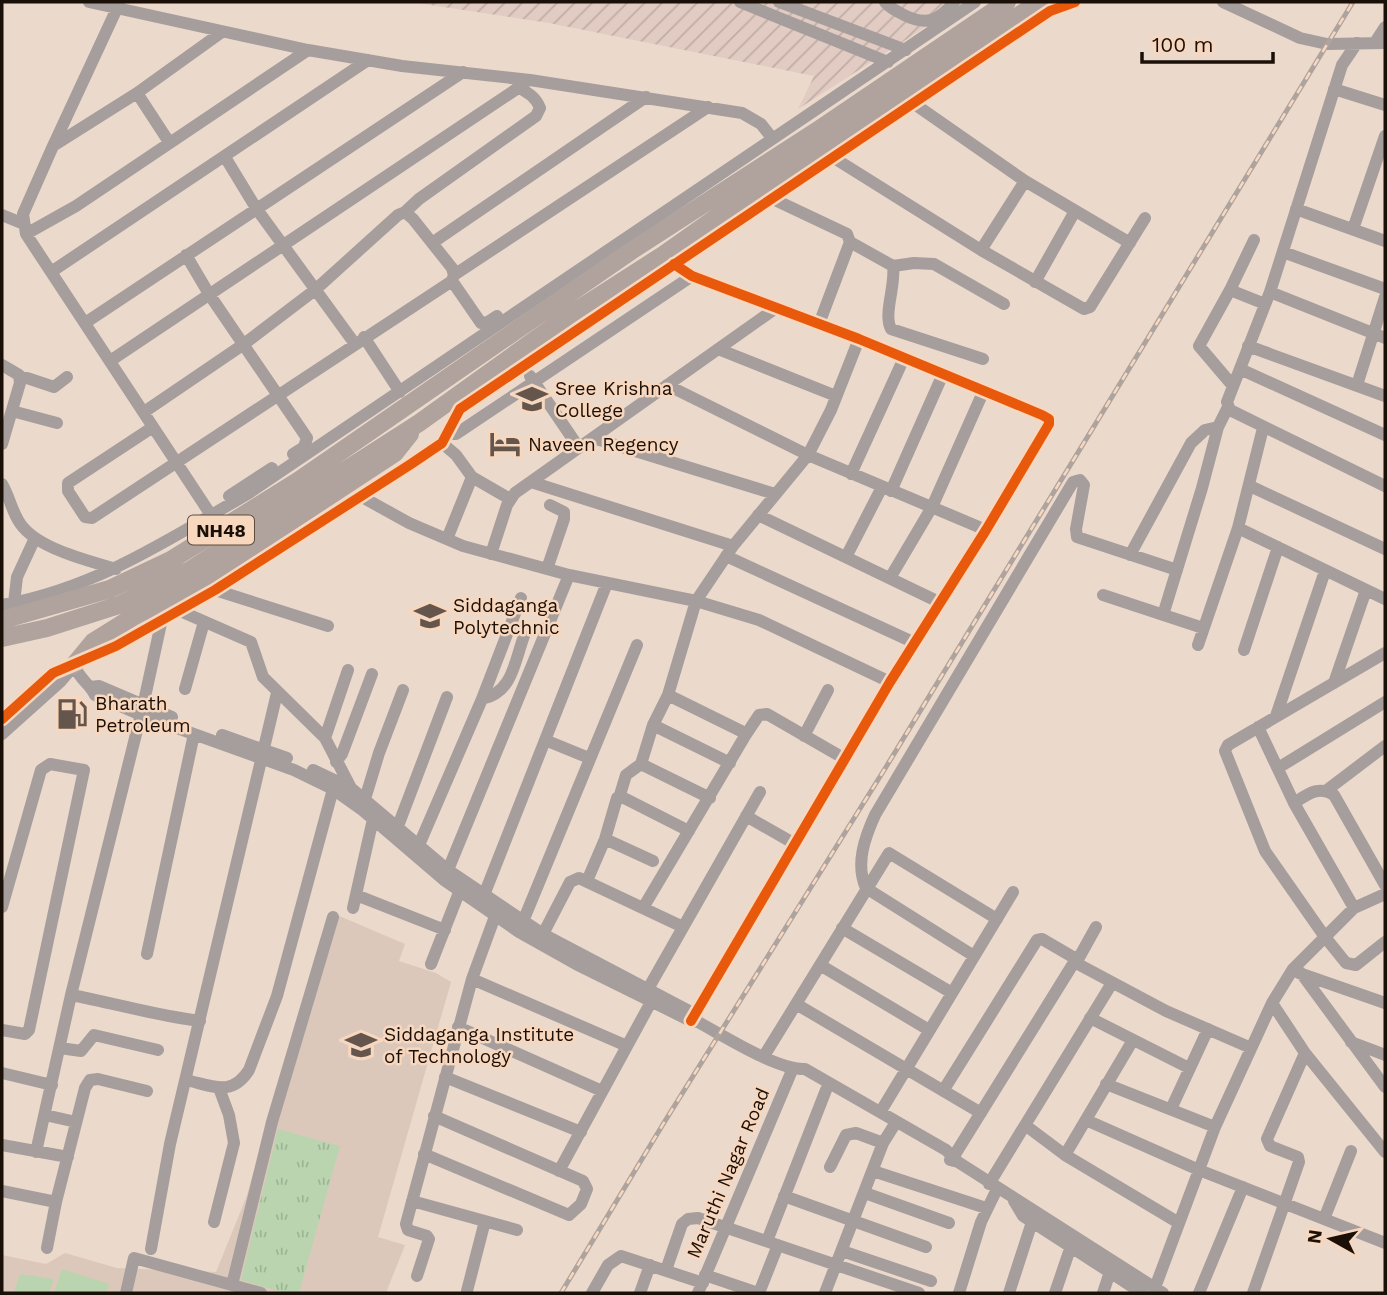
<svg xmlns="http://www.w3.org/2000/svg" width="1387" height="1295" font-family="'Work Sans',sans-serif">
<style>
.industrial{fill:url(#industrial-furrows)}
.education{fill:#dcc8bb}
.park{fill:url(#park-tufts)}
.pitch{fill:#b9d4af}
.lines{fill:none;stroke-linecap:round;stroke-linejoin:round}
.minor{stroke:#a69e9c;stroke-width:12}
.highway{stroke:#b0a39d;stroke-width:18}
.rail-casing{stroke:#aea39d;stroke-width:5}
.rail{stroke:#f8d7bf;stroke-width:2.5;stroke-dasharray:8;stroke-linecap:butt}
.cycleway-casing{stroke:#f8d7bf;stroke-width:15}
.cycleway{stroke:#e8590c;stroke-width:10}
.labels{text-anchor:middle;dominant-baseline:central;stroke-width:5;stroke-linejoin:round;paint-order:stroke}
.shield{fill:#f8d7bf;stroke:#5d4c3e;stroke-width:2}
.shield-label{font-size:18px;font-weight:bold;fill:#1b1007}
.poi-label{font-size:19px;fill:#1b1007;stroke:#f8d7bf;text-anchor:start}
.street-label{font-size:19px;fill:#1b1007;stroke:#f8d7bf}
</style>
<defs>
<pattern id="industrial-furrows" width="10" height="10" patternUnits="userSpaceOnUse" patternTransform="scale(1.75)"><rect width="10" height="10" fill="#e1cbc2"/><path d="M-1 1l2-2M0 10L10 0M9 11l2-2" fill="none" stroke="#c0ada5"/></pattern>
<pattern id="park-tufts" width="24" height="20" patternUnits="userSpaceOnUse" patternTransform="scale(1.75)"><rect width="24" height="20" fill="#b9d4af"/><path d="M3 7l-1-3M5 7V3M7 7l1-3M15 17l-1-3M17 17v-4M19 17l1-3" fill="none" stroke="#9eb595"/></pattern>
</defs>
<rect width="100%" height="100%" fill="#ebd9cc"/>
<!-- industrial -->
<path class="industrial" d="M410,2H965L798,109L814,76L549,23Z"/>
<!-- education -->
<path class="education" d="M330,912L405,944L399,961L436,973L451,982L378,1237L405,1245L386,1293H2V1255L46,1264L65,1253L117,1268L216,1272L246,1198Z"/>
<!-- park -->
<path class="park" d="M278,1129L340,1146L299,1293H285L241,1280Z"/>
<!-- pitch -->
<path class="pitch" d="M62,1269L109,1284L106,1293H54Z
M20,1274L54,1279L49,1293H14Z"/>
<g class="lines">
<!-- minor -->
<path class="minor" d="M89,2L308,50L402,66L530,80L742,113L761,124L772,138
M740,2L888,62
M779,2L906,50
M885,2C891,9 897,11 904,15C926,26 939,21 954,2
M1223,2L1300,38L1327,44L1385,43
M1376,41L1385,27
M1357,43L1342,65L1270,292L1227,402L1230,410L1385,486
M1334,89L1385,105
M137,93L169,142
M913,103L1025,181L1130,243
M53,146L119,4
M225,157L256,208L355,344
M834,158L981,250L1084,309L1090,307L1145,218
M773,199L847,234L850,242L819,324
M1296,209L1385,241
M2,215L24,224
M1353,229L1385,136
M26,234L23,214L53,146L137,93L222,32
M850,242L893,266C896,285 883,314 891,329L983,359
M432,243L646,97
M981,250L1025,181
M1283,252L1385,289
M186,255L209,294L307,438L304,447L293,454
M674,264L692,276L859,339L1042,415L1049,419V424L986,530L890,682L691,1021
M893,266L914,263L934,264L1004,304
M51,272L26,234L76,206L308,50
M454,275L708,107
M452,281L481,323L488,322L497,316
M1035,282L1075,211
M1230,290L1265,304
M1270,292L1385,338
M85,323L463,72
M364,337L400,392
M1248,346L1385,396
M718,349L836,396
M110,361L524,84
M2,365L19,375L20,383L2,444
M1240,369L1385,435
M530,376L579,448
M20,378H27L54,387L67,377
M667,385L808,455L986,530
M1357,385L1385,297
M1233,386L1199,346L1230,290L1254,240
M12,411L57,423
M144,412L244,344L315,290L398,215L405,212L419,199L536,116L540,108C536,97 528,93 518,87
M153,427L68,483V491L85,517L92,518L452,281L454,275L452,268L413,219L405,212
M449,434H456L692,276
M593,438L775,494
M442,443L456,455L472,477L510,499
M851,474L904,358
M531,482L733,546
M2,484C9,496 11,508 18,520C33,548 87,560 116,569
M1250,486L1385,549
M891,491L943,374
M229,496L272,468
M362,497L409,523L463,546L569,575L696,601L759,620L890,682
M211,515L51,272L368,60
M758,515L941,603
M1238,528L1385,599
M447,539L472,477
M491,554L507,505L515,493L776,308
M1130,555L1191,443L1205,430L1218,427
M726,556L915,643
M846,557L882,487
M547,569L564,519V512L550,505
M890,578L932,507L984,390
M215,590L328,626
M1103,595L1203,628
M14,603L17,577L35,538
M2,605C96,588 168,540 249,493L975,2
M178,610L251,642L263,677L325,738L351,788
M1163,615L1202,488L1218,427L1228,407
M1198,645L1238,528L1263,428
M1244,650L1278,547
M1385,653L1228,745L1225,751L1265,851L1325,937L1346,963L1356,965L1385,942
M74,665C80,680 89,683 95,695L141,715L294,770L333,789L361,809L444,880L519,932L576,964L691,1021L698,1022C724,1036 777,1070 805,1069L946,1150L958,1162
M1334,683L1366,590
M91,687L99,686L172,717
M185,689L204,622
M482,699C513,692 514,663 524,636
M1276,716L1325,571
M2,719L53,673L116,646L215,590L411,464L442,443L460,409L1050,11L1075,2
M653,725L730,763
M2,734L60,682L72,668
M222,735L287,758
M745,736L759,715L767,714L845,759
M804,736L828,690
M325,738L348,670
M545,740L589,758
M336,762L342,754L372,674
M641,764L710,798
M1278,768L1385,702
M313,770L351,788L448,870L543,934L695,1014L697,1020
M1327,790L1385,746
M619,798L626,775L641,764L653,725L668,695
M365,799L379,753L403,690
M1294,803C1308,794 1319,785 1334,795L1385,885
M746,816L795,844
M394,831L398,826L447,697
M605,839L653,861
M419,845L482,699L521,598
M448,870L569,575
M587,881L605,839L617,798H624L689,831
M356,895L445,930
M484,895L607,583
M2,907L41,770L50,764L84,770L29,1030L25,1034L2,1030
M353,908L373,819
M643,908L745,736L741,731L668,695L696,601L733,546L808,455L831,410L859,339
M1354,908L1385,894
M524,919L637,645
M842,928L952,993
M543,934L570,882L579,878L683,927
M147,954L194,734
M974,956L866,888C855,864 865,837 875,815L1073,482L1080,480L1084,485L1076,529L1077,537L1177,570
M1076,963L1096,927
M431,964L460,890
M820,965L929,1030
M1299,973L1385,1003
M1301,973L1385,1087
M472,979L627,1046
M648,989L760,792
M71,995C114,1003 157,1016 200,1021
M1272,1003L1305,1053L1385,1152
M796,1004L981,1113
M1090,1018L1189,1068
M458,1027L602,1091
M1351,1042L1385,1055
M60,1048L81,1051L94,1035L158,1050
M764,1056L889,853L997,919
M2,1073L52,1085
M445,1077L581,1132
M186,1080C213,1086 232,1097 249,1070L277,996L333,789
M1106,1084L1215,1127
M943,1091L1037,940L1042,939L1078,960
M1171,1109L1208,1029
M881,1111L1013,892
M45,1115L76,1122
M1086,1120L1199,1170L1385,1243
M1025,1125L1065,1155L1179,1223
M2,1145L68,1157
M36,1152L71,995L143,706L162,619
M424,1154L569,1215L581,1204L587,1189L583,1181L434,1116
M1065,1155L1133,1040
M954,1156L1073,964L1076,963L1166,1011L1251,1048
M950,1160L958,1162L1163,1293
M830,1167L846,1135L856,1133L883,1143
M559,1171L651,1002
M873,1171L986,1208
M989,1184L1112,983
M2,1191L56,1202
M865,1193L949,1223
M784,1196L926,1247
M412,1201L517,1230
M1014,1201L1023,1216L1142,1293
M1324,1219L1351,1151
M214,1222L234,1143L229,1115L219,1088
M767,1241L826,1090
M47,1248L56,1202L85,1088L90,1080L98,1079L147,1091
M151,1249L170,1144L277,693
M842,1251L931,1281
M666,1270L682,1224L688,1219L698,1218L919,1293
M705,1275L758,1293
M417,1276L429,1239L427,1236L408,1230L406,1224L472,979L498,908
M232,1285L272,1122L333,917
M467,1291L485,1221
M126,1293L134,1258L261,1293
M592,1293L608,1265L621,1256L703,1283
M640,1293L650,1265
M698,1293L793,1068
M759,1293L778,1245
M825,1293L883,1143L893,1127
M959,1293L981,1222L997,1189
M1009,1293L1032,1222
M1055,1293L1071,1246
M1103,1293L1110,1272
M1153,1293L1215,1127L1272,1003L1293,969L1354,908L1294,803L1258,727
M1199,1293L1243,1187
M1253,1293L1299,1162L1298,1157L1270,1146L1267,1139L1305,1053"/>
<!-- highway -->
<path class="highway" d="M2,620L110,589L171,560L298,481L631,251L818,130L1007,2
M2,638L47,628L119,605L190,570L419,423L571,314L663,255L728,209L1039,2
M74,665L93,642L133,617L188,589L395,453L410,434"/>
<defs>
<path id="rail" d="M561,1293L665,1121L886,767L1353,2"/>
</defs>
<!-- rail casing -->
<use href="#rail" class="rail-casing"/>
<!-- rail -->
<use href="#rail" class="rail"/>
<defs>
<path id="cycleway" d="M674,264L692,276L859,339L1042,415L1049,419V424L986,530L890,682L691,1021
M2,719L53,673L116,646L215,590L411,464L442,443L460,409L1050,11L1075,2"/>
</defs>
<!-- cycleway casing -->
<use href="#cycleway" class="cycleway-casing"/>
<!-- cycleway -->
<use href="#cycleway" class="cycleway"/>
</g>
<!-- icons -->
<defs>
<symbol id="university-bare" viewBox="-9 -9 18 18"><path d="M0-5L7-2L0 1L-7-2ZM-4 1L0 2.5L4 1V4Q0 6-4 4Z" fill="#64564c" stroke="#f8d7bf" stroke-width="2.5" paint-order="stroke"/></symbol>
<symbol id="hotel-bare" viewBox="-9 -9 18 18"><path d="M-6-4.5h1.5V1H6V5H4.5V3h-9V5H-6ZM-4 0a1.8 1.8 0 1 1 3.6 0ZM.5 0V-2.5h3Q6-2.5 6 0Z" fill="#64564c" stroke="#f8d7bf" stroke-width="2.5" paint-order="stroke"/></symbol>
<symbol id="fuel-bare" viewBox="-9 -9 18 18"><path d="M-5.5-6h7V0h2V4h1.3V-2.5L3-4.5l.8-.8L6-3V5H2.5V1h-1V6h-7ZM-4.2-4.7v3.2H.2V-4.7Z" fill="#64564c" stroke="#f8d7bf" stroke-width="2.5" paint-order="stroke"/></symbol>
</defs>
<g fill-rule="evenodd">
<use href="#university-bare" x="510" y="377" width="44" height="44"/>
<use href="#hotel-bare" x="483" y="422" width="44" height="44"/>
<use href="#university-bare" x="408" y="594" width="44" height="44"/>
<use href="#fuel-bare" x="50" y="692" width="44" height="44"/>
<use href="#university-bare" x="339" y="1023" width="44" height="44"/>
</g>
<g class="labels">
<!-- shield labels -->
<rect class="shield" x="188" y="515.5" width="66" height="29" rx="5"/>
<g class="shield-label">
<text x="221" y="530">NH48</text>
</g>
<!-- poi labels -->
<g class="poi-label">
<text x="555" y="388">Sree Krishna<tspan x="555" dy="22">College</tspan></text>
<text x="528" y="444">Naveen Regency</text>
<text x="453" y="605">Siddaganga<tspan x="453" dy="22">Polytechnic</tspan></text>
<text x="95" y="703">Bharath<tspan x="95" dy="22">Petroleum</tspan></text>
<text x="384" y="1034">Siddaganga Institute<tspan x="384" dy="22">of Technology</tspan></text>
</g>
<!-- street labels -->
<g class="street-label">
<text transform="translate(728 1173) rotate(-67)">Maruthi Nagar Road</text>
</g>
</g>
<!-- border -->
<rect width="1387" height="1295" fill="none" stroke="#1b1007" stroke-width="7"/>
<!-- north arrow -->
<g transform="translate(1331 1239) rotate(278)" stroke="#f8d7bf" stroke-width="5" paint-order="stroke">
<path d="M0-5L12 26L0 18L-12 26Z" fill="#1b1007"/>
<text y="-10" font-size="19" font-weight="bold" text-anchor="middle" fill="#1b1007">N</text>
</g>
<!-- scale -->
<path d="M1142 52v10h131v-10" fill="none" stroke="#1b1007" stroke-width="3.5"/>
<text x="1152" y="52" font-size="21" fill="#1b1007" stroke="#f8d7bf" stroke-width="5" paint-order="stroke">100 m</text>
</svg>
